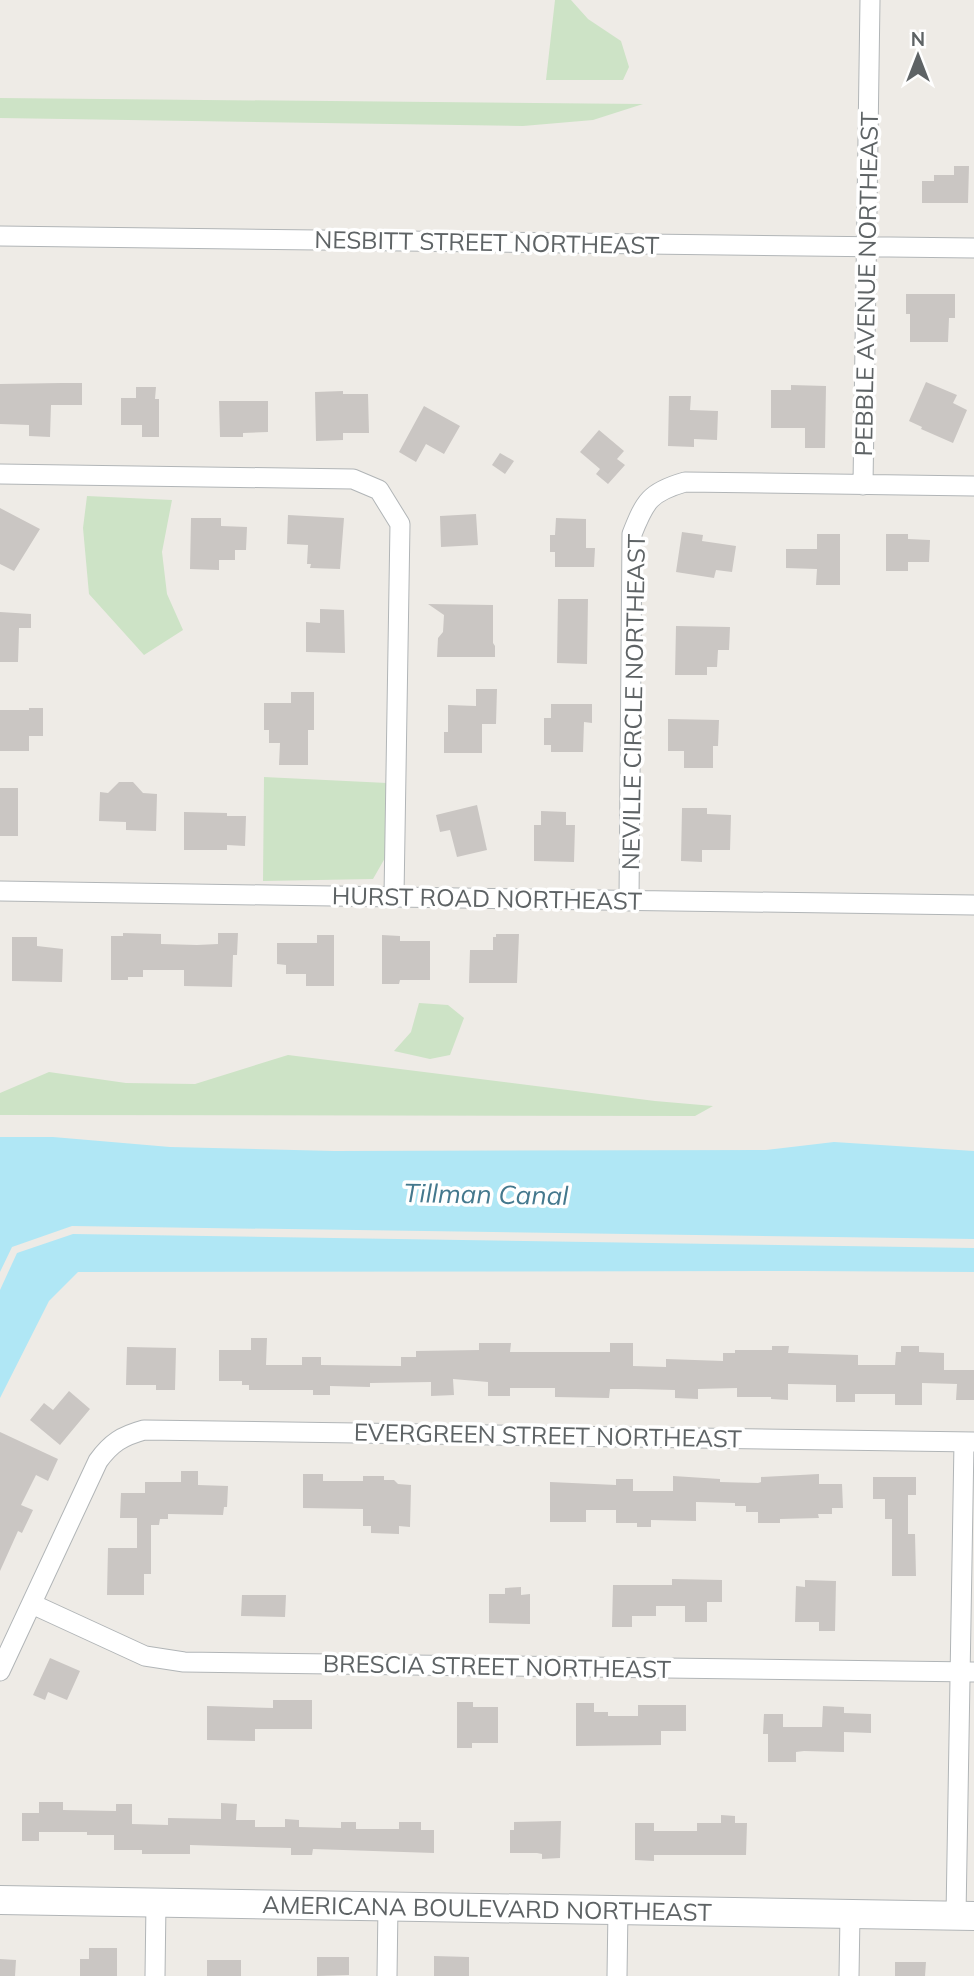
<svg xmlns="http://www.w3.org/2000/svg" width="974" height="1976" font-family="Mulish,sans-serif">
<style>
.green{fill:#cde3c6}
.water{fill:#b0e7f5}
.building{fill:#cac6c3}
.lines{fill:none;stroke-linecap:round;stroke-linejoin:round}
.street-casing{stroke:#b1b5b7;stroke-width:21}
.secondary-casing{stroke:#b1b5b7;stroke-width:30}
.street{stroke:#fff;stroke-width:19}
.secondary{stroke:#fff;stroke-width:28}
.labels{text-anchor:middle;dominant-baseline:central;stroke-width:7;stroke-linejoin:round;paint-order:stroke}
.street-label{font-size:24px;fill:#5e6365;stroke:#fff}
.water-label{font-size:26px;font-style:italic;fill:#44788d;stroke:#fff}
</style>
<rect width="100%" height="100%" fill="#eeebe6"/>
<!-- green -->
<path class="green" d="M555,0H571L588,19L621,41L629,67L623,80H546Z
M0,98L643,104L593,120L523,126L0,118Z
M87,496L172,500L162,552L167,594L183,630L144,655L89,594L83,528Z
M264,777L387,783L385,858L373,879L263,881Z
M419,1003L448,1005L464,1018L450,1055L430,1059L394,1051L411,1032Z
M288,1055L655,1101L713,1106L695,1116L0,1115V1093L49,1072L126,1083L195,1084Z"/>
<!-- water -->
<path class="water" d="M0,1137H53L170,1147L334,1151L766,1150L834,1142L974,1151V1239L72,1226L12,1247L0,1272Z
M73,1234L974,1248V1272L803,1271L78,1272L49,1301L0,1398V1290L17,1253Z"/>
<!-- building -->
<path class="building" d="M954,166H969L968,203H922V181H934V175H954Z
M906,294H955V318H949L948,342H910V314H906Z
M926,382L957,395L953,403L967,410L953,443L921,429L922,427L909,421Z
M61,383H82V405H51L50,437L29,436V425L0,424V384Z
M791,385L826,386L825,448H805V428H771V390H791Z
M136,387H156L155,399H159V437H142V425H121V398H136Z
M343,391V394H368L369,433H343V440L316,441L315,392Z
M669,396H691L690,410L718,411L717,440L694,439V447L668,446Z
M219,401H268V432L243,433V437H220Z
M424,406L460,426L444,454L426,444L416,462L399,452Z
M599,430L624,451L617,459L625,465L608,484L596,474L600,469L580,452Z
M500,453L514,461L505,474L492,465Z
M0,508L40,529L14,571L0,564Z
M476,514L478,545L441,547L440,516Z
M288,515L344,518L340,569L310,568L311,564H307L308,545L287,544Z
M191,518H221V526L247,527L246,550H235V560H219V570L190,569Z
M556,518L586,519V548H595L594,567H555V552H550V535H555Z
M682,532L703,535L702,541L736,546L732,572L716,570L714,578L676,572Z
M817,534H840V585H816L817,569L786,568V549H817Z
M886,534H908V539L930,540L929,562H908V571H886Z
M558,599H588L587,664L557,663Z
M428,604L493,605V643L495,646V657H437L438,638L443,632L444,615Z
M320,609L344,610L345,653L306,652V622L320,623Z
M0,612L31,614V628H19L18,662H0Z
M676,626L730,627L729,650H718L717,667H707V675H675Z
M476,689H497L496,724H482V753H444V732H448V705L476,706Z
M291,692H314V730H308V765H279L280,743H269V730H264V703H291Z
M551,704H592V723L584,722L583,752H551V745H544V718H551Z
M29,708H43V736H29V751H0V710H29Z
M668,719L719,720L718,746H713V768H684V751H668Z
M119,782H133L143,793L157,794L156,831L126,830V822L99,821L100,792L108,793Z
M0,788H18V836H0Z
M477,805L487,850L457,857L450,830L440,832L436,815Z
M682,808H707V814L731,815L730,850H702V862L681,861Z
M541,811L566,812V825H575L574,862L534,861V825H541Z
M184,812L227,813V816H246L245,846L227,845V850H184Z
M123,933L161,934V944L197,945L218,944V933H238L237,955H233L232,987L184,986V970H143V977H128V980H111V936H123Z
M496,934H519L517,983H469L470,950H493V937H496Z
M317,935H334V986H306V974H286V965L277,964V943H317Z
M382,935L400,936V941H430V980H400L399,984H382Z
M12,937H37V946L63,949L62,982L12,981Z
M251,1338H267L266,1365H302V1357H321V1365L401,1366V1357H416V1351L479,1350V1343H511L510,1352H610V1343H633V1366L666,1367V1359L723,1361V1353H735V1350H772V1346H789L788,1353L858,1355V1365H895L896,1352H901V1346H919V1352L944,1353V1370H974V1400H956L957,1384L922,1383V1405H895V1394H855V1402H836V1385L788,1384V1400L771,1399V1397H737V1388L698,1389V1399L675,1398V1390L636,1389H610L609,1398L555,1397V1388H510V1396H488V1382L453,1379L454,1395L431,1396V1382L370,1383V1387L330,1386V1395H313V1390H249V1385H242V1381H219V1350H251Z
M127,1347L176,1348L175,1390H156V1385H126Z
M69,1391L90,1409L60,1445L30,1420L44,1403L53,1410Z
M0,1432L58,1459L48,1481L36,1475L21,1505L33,1510L22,1533L18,1531L0,1571Z
M181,1471H198V1485L228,1486L227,1507H224L223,1515L168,1514V1519H160L159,1525H151V1574H144V1595H107L108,1548H137V1518H120L121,1493H145V1482H181Z
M303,1474H323V1481H363V1476H384V1480H394L398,1484L411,1485L410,1527L399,1526V1534L371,1533V1526H363V1509L303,1508Z
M819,1474V1484H842L843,1508H832V1514H818L819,1518L780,1519V1523H758V1512H746V1506H735V1503L696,1502V1521L651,1520V1527H637V1523H616V1510H586V1522H550V1482L616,1485V1479H633V1491H673V1476L720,1479V1482L758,1483L761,1482V1477Z
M873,1477H916V1495H908V1534H915L916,1576H892V1519H885V1499H873Z
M672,1579L722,1580V1602H707V1622H685V1606H656V1616H632V1627H612L613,1585H672Z
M805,1580L836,1581L835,1631H819V1622H795L796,1586L805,1587Z
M521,1587V1595L530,1594V1624L489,1623V1594H505V1588Z
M242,1595H286L285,1617L241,1616Z
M50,1658L80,1671L67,1700L48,1692L45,1700L33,1695Z
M273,1700H312V1729H255V1741L207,1740V1706L273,1708Z
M457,1702H473V1707H498V1743H472V1748H457Z
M576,1703H594V1712H608V1716H638V1705H686V1731H661V1745L576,1746Z
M823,1706L844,1707V1713L871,1714V1733L844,1732V1752L804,1751L796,1752V1762H768V1734H763L764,1714H783V1727H822Z
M39,1802H63V1810L116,1811V1804H132V1824L168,1825V1818L221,1819V1803L237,1804L236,1820H255V1827H285V1819L299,1820V1827L341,1828V1822H356V1829H399V1822H421V1830H434V1853L313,1849L312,1855H291V1848L190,1845V1854H142V1850H114V1835H87V1832H39V1841H22V1813H39Z
M721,1815L735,1816V1823H747L746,1855H654V1861L635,1860V1823H654V1831H697V1823H721Z
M561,1821L560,1858L542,1859V1854L537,1853H510V1830H514V1822Z
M89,1948H117V1976H80V1959H89Z
M434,1956L469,1957V1976H434Z
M317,1957H349V1975L317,1976Z
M0,1959L16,1960L15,1976H0Z
M207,1960H241V1976H207Z
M895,1962H926L925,1976H895Z"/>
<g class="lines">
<defs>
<path id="street" d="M0,236L974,248
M0,474L353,479L379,490L400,524L394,896
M863,485L870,0
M0,891C325,895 649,902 974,905
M629,901L632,534C645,501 650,492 685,482L974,486
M32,1604L145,1656L184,1662L974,1672
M0,1671L98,1461C111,1443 122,1436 144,1430L974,1442
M956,1916L964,1442
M155,1976L156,1903
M387,1976L388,1906
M617,1976L618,1909
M849,1976L850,1915"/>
<path id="secondary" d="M0,1900L974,1916"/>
</defs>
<!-- street casing -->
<use href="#street" class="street-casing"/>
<!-- secondary casing -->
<use href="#secondary" class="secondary-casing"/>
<!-- street -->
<use href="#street" class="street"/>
<!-- secondary -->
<use href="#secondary" class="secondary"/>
</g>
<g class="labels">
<!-- street labels -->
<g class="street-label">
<text transform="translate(487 242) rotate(1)">NESBITT STREET NORTHEAST</text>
<text transform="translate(866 284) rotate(-89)">PEBBLE AVENUE NORTHEAST</text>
<text transform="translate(633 702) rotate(-89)">NEVILLE CIRCLE NORTHEAST</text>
<text transform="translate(487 898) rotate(1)">HURST ROAD NORTHEAST</text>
<text transform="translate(548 1435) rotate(1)">EVERGREEN STREET NORTHEAST</text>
<text transform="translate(497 1666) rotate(1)">BRESCIA STREET NORTHEAST</text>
<text transform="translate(487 1908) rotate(1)">AMERICANA BOULEVARD NORTHEAST</text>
</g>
<!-- water labels -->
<g class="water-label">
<text transform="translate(486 1194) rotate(1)">Tillman Canal</text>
</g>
</g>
<!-- north arrow -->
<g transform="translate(918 56)" stroke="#ffffff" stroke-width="5" paint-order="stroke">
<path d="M0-5L12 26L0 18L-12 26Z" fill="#5e6365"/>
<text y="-10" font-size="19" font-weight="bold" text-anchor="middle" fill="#5e6365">N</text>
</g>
</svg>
